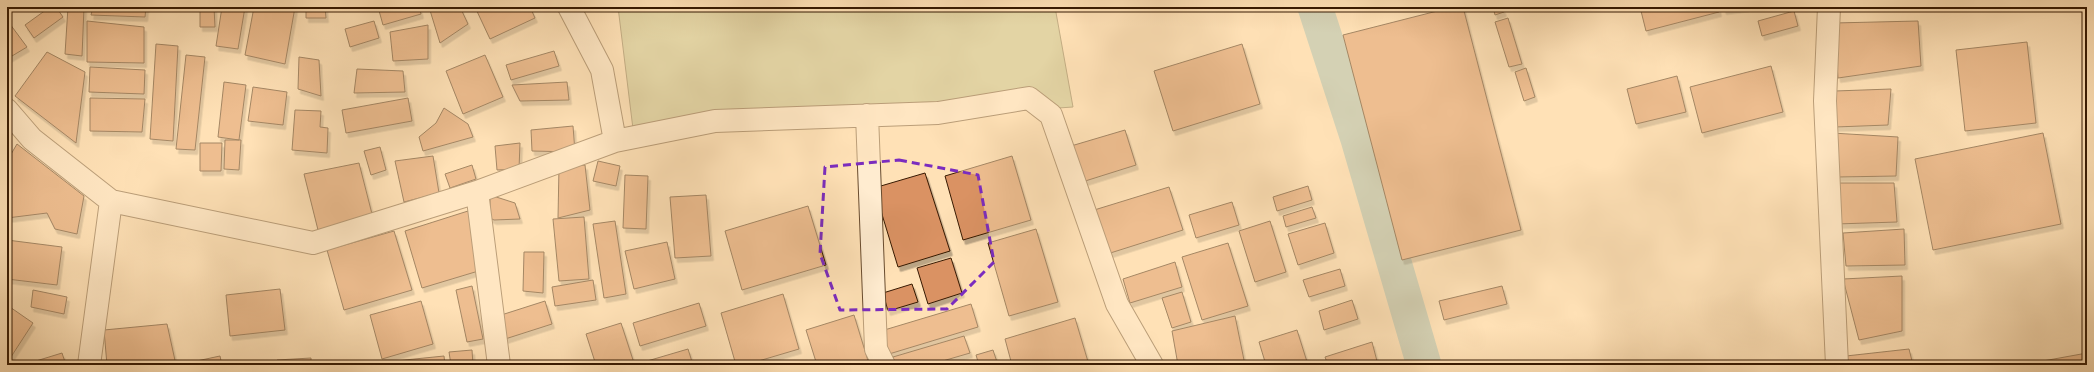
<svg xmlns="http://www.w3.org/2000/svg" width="2094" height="372" font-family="Vollkorn,serif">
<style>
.green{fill:#c0c38e;stroke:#7c6e48}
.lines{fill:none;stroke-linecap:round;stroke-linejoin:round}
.canal{stroke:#a0bdb1;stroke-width:35}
.building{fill:#da9264;stroke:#371a02;filter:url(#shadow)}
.minor-casing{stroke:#694c2f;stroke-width:24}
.tertiary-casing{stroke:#694c2f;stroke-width:24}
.minor{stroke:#ffecd0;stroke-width:22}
.tertiary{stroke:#ffecd0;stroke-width:22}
.marked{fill:none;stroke:#7b2cbf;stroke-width:3;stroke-dasharray:8 5;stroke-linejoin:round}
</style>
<defs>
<filter id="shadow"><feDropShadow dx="2.5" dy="4.5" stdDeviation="0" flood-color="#0004"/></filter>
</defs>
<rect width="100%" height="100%" fill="#ffe1b6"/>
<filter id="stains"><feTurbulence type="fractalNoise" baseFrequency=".005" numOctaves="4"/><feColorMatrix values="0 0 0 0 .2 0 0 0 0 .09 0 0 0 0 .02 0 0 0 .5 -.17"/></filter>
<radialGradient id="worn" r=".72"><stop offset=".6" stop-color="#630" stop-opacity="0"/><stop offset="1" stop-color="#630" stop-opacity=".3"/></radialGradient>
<!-- green -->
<path class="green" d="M618,7H1055L1073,107L634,137Z"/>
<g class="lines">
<!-- canal -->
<path class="canal" d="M1315,7L1358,139L1424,365"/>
</g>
<!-- building -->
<path class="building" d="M50,7H56L63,17L34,38L25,25Z
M68,7H84L82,56L65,54Z
M93,7H146L145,17L91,15Z
M200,7H214L215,27H200Z
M222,7H245L238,49L216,46Z
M254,7H295L285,64L245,55Z
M306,7H325L326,18H306Z
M378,7H419L421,14L383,25Z
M429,7H460L468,24L440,43Z
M475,7H530L535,18L490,39Z
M1453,7H1463L1521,230L1402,260L1343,35Z
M1493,7H1502L1504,12L1495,15Z
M1640,7H1718L1719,12L1646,31Z
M1723,7H1746L1724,10Z
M1794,11L1798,26L1762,36L1758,21Z
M1508,18L1522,64L1509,67L1495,22Z
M7,20L27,47L7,59Z
M87,21L144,27V63L87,62Z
M374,21L379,38L350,47L345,29Z
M1918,21L1921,66L1838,78L1834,23Z
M428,25V59L393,61L390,32Z
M2027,42L2036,123L1965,131L1956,50Z
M156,44L178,46L173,141L150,139Z
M1242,44L1260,104L1173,131L1154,71Z
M554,51L559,66L511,80L506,65Z
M47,52L85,72L76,143L15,96Z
M186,55L205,57L195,150L176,149Z
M485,55L503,97L463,114L446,71Z
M299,57L319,60L321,96L298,89Z
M1771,66L1783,112L1702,133L1690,87Z
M90,67L145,70L144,94L89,92Z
M1526,68L1535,97L1524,101L1515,72Z
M357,69L403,71L405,92L354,93Z
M1677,76L1686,112L1636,124L1627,89Z
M224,82L246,85L239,140L218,137Z
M567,82L569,100L520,101L512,85Z
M253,87L287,92L283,125L248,121Z
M1891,89L1888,125L1835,127V91Z
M90,98L145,99L142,132L90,131Z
M408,98L412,121L346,133L342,110Z
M444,108L468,124L473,137L423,151L419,137L436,123Z
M295,110L321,111L320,127L328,128L327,153L292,150Z
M573,126L575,152L532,151L531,130Z
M1125,130L1136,165L1082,182L1071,146Z
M1832,133L1898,137L1896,176L1837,177Z
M2043,133L2061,224L1933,250L1915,159Z
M225,140H241L239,170L224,169Z
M200,143H222L221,171H200Z
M520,143L519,169L497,170L495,146Z
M17,144L84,196L77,234L55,229L47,213L7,218V161Z
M380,147L386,170L371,175L364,151Z
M433,156L439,193L404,202L395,161Z
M1012,156L1031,220L963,240L945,176Z
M598,161L620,166L616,186L593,181Z
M359,163L372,214L318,230L304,174Z
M472,165L476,179L450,188L445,174Z
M585,165L590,210L558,218L559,167Z
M925,173L950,251L898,267L874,188Z
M625,175L648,176L646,229L623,228Z
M1835,183H1894L1897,222L1836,224Z
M1308,186L1312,200L1277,211L1273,197Z
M1169,187L1183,230L1104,255L1091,211Z
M490,195L515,203L520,219L494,220L490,218Z
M706,195L711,256L675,258L670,197Z
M1232,202L1239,225L1196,238L1189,215Z
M808,206L826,265L742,290L725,231Z
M1312,207L1316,218L1286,227L1283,216Z
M468,211L485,269L422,288L405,231Z
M584,217L589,279L559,281L553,219Z
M615,221L626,294L604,298L593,224Z
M1270,221L1286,272L1255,282L1239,231Z
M1325,223L1334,253L1298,265L1288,234Z
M1036,229L1058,302L1009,316L988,243Z
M1904,229L1905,265L1846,266L1843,233Z
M394,231L412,290L344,310L327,250Z
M7,240L62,247L57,285L7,279Z
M667,242L675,279L634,289L625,251Z
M1228,243L1248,306L1202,320L1182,257Z
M524,252H544L543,293L523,291Z
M951,258L962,293L928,304L917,268Z
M1175,262L1182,287L1130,303L1123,279Z
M1340,269L1345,286L1309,297L1303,280Z
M1902,276V331L1859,340L1843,279Z
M593,280L596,300L555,306L552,287Z
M912,284L918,302L888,311L883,293Z
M472,286L483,339L467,342L456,290Z
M1502,286L1507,304L1444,320L1439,301Z
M280,289L285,330L230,336L226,295Z
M33,290L67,297L64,314L31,307Z
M1182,292L1191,322L1172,328L1162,298Z
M783,294L799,349L745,365H736L721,313Z
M1352,300L1358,319L1324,330L1319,311Z
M421,301L433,344L382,359L370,315Z
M545,301L552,324L502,340L495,317Z
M699,303L706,326L640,346L633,323Z
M971,304L978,327L889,354L881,331Z
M7,305L33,323L9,360L7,359Z
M854,315L869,364L817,365L806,330Z
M1235,316L1245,365H1178L1172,331Z
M1075,318L1089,365H1012L1005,339Z
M621,323L634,363L627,365H596L586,334Z
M167,324L176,365H107L104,330Z
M1297,330L1308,365H1266L1259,342Z
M964,336L970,353L929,365H895L893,357Z
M1372,342L1378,365H1328L1325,357Z
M688,349L693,365H637V364Z
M1909,349L1913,365H1838L1837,357Z
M472,350L473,365H451L449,352Z
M993,350L998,365H979L976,355Z
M62,353L66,365H23Z
M2087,353V365H2021Z
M220,356L222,365H193L192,362Z
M444,356L445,365H395V361Z
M311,358V365H277V360Z"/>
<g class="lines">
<defs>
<path id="minor" d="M569,7L602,70L615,141L715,121L938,113L1029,98L1051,115L1117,304L1152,365
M7,110L32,139L111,201L89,365
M867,115L876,349L884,365
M477,192L499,365
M111,201L313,243L477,192L615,141"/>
<path id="tertiary" d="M1829,7L1825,101L1837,365"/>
</defs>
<!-- minor casing -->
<use href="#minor" class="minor-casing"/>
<!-- tertiary casing -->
<use href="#tertiary" class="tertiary-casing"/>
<!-- minor -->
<use href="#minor" class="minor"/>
<!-- tertiary -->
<use href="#tertiary" class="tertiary"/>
</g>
<!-- marked area -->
<path d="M0 0H2094V372H0ZM899,160L978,175L994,262L947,309L840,310L820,254L825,167Z" fill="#ffe1b6" fill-opacity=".55" fill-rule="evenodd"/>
<path class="marked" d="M899,160L978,175L994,262L947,309L840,310L820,254L825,167Z"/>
<!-- margin -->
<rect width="2094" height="372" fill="none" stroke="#ffe1b6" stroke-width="24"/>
<rect x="8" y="8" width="2078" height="356" fill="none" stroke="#371a02" stroke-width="2"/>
<rect x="12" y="12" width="2070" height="348" fill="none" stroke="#371a02"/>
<rect width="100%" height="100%" filter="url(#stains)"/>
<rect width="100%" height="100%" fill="url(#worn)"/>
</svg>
